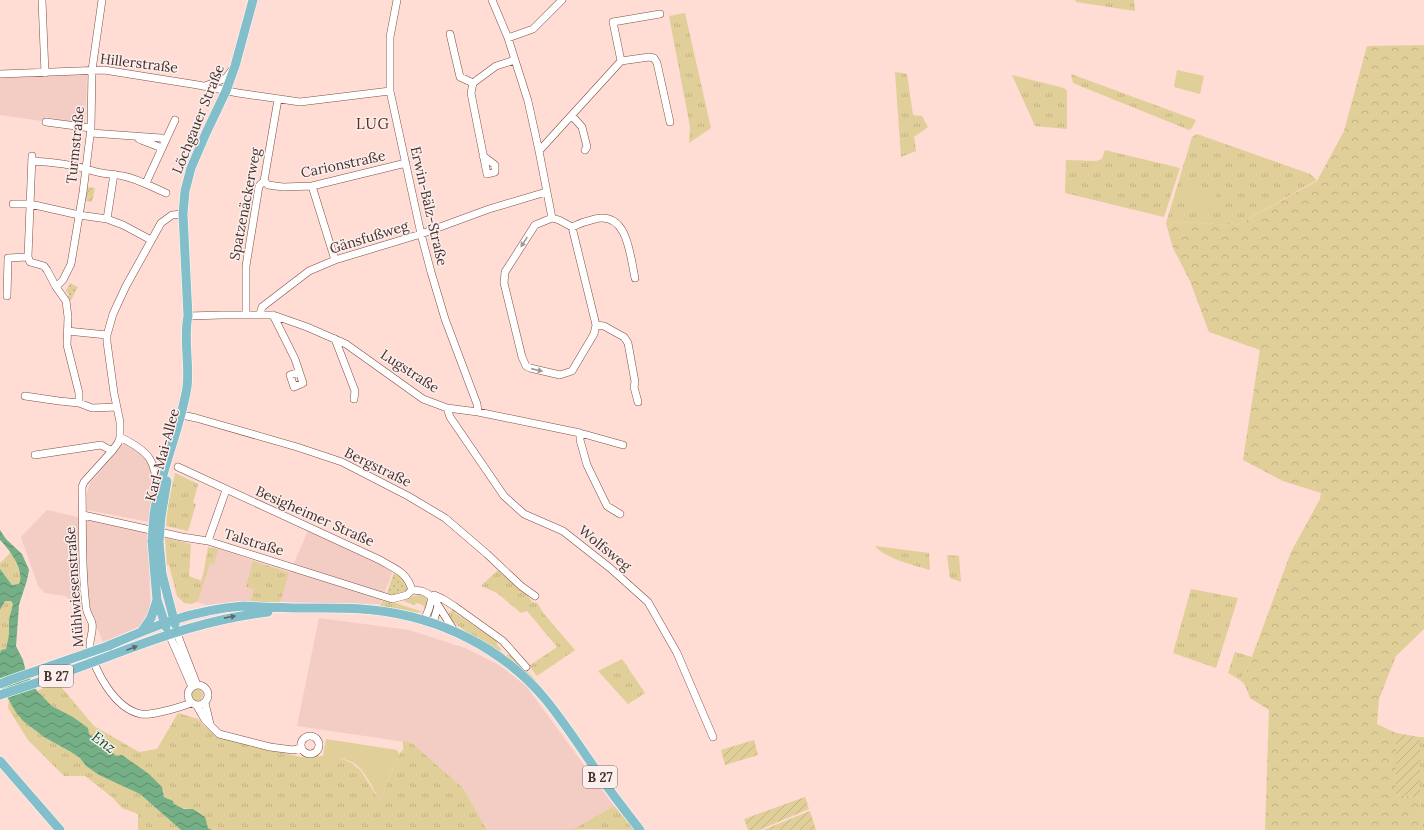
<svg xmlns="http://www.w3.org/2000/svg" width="1424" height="830" font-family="Lora,serif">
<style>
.built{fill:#f3ccc3}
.grass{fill:url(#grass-tufts)}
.forest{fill:url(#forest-crowns)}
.park{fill:url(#park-dots)}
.garden{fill:url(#garden-furrows)}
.pitch{fill:#e0cf98}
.water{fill:url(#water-waves)}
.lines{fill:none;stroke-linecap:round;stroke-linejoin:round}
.minor-casing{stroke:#7f4f45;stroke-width:8}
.major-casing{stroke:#fff;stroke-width:10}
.minor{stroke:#fff;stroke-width:7}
.major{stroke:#83bfca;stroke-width:9}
.major-bridge-casing{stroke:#fff;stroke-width:10;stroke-linecap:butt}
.major-bridge{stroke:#83bfca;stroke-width:9}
.oneway{fill:#a39895}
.oneway2{fill:#5f696b}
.labels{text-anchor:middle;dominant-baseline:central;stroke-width:3;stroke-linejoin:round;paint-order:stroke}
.shield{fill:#fbefed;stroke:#7d6965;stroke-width:1}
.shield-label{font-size:13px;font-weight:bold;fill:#47302b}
.street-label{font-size:14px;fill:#47302b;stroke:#fbefed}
.neighbourhood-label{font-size:15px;letter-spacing:1px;fill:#5b2e25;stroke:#fbefed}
.water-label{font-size:15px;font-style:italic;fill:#034d26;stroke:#fbefed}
</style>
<defs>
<pattern id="grass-tufts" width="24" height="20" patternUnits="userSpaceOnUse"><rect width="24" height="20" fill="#e0cf98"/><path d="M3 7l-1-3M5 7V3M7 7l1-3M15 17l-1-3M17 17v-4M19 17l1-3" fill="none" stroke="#c2b283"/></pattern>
<pattern id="forest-crowns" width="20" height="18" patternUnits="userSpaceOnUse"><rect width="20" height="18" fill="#e0cf98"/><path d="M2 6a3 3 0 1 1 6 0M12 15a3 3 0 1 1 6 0" fill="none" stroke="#c2b283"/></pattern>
<pattern id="park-dots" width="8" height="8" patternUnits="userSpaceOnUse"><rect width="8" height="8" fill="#e0cf98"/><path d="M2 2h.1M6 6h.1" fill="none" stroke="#c2b283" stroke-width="1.8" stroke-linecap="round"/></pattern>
<pattern id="garden-furrows" width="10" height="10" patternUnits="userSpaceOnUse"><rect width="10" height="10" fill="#e0cf98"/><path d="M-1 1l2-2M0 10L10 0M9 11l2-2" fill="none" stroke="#c2b283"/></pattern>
<pattern id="water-waves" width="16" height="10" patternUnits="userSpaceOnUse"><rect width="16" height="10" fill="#74af85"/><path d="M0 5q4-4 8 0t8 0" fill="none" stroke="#618f6d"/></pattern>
</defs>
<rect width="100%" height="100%" fill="#ffdcd4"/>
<!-- built -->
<path class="built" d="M87,74L85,125L46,117L42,121L0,115V78Z
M124,443L131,445L145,456L151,463L155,483L150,522L87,510V493L90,483Z
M47,510L149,533L150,604L148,617L143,625L103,642L88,607L84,608L65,596L45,593L38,586L21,537Z
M308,531L393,571L380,604L241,601L206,605L194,601L212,547L290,572Z
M319,618L409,630L465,648L499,665L526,686L614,806L572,830H487L463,788L412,743L297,726Z"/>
<!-- grass -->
<path class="grass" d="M1075,0H1134L1135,11L1076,2Z
M685,13L711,128L689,143L690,127L669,16Z
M895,72L907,74L913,115L922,116L928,127L914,137L916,151L901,157Z
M1071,74L1196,120L1192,128L1189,130L1073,83Z
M1012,75L1064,88L1067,91V129L1035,126Z
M1197,134L1310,174L1317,180L1237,225L1176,222L1167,227L1166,223L1192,137Z
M1105,150L1180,168L1164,217L1065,193L1066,160L1096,161L1102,159Z
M175,473L198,484L193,503L196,504L188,531L166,526L168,505Z
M165,538L191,544L189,576L202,581L208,547L218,549L214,564L210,563L198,601L192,604L184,603L177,596L169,565H167Z
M875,546L929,553L930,570C916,566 884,558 875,546Z
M11,552C15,560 23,574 19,584H16L13,586L0,569V563Z
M947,555L959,556L961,582L950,578Z
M253,561L289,573L280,602H250L254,589L246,587Z
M499,569L527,595L532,602L537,603L544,614L575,650L537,676L529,666L557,647L527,611L521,613L497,593L481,586Z
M1191,589L1238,598L1216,668L1173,653Z
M421,595C429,598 428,603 425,610L423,605L417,603L414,605L403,601L413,596Z
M5,601H11L13,604L9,619V634L6,649L1,650L0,653V610Z
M382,601L396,603L423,612L414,613L380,606Z
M453,609L456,611L455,613L497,641V645L501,649L500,651L506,656L509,654L511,655L532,676L548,696L451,620L447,615Z
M1235,652L1252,657L1247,670L1240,680L1228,673Z
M622,659L645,693L628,704L598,671Z
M57,682L94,726L139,752L157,749L178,713L198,719L202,724L217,737L301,757L323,756L337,757L352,763L361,771L380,801L399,754L403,750V741L412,743L463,788L487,830H212L208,828L193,809C186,809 179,808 174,804C170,800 169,798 164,797L163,789L128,759L115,756L112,751L99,737L91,736L73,717L52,706L37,691Z
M191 695a6 6 0 1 1 12 0a6 6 0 1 1-12 0Z
M9,699L15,711L23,721L44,737L71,752L80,758L86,766L99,775L140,794L181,830H138V814L122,808L112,797L85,776H64L28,740L8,708Z
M1420,737H1424V830H1423L1420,798Z
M614,806L635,830L586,829L572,830Z"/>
<!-- forest -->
<path class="forest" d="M1424,45V629L1396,656L1379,699L1377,724L1396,733V794L1420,798L1423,830H1265L1269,710L1250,698L1245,685L1240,680L1247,670L1291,552L1320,499L1321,493L1283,481L1243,460L1260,350L1209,332L1190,281L1173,248L1167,227L1176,222L1237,225L1317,181L1344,131L1367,46Z"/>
<!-- park -->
<path class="park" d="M70,283L78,287L71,300L70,301L67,297L69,295L66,291Z
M394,572L401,575L408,587C405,595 394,596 387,593Z"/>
<!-- garden -->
<path class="garden" d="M85,187L95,188L92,202L83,200Z
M1396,733L1420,737V798L1396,794Z
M754,740L758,755L725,765L721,750Z
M805,797L809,809L759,830H748L744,819Z
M810,811L816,830H763Z"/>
<!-- pitch -->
<path class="pitch" d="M1177,70L1204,76L1200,94L1174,87Z
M1182,182L1217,193L1212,210L1177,200Z
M326,739L397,750L399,754L380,801C373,789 365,769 352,762C343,758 333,757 323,756Z"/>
<!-- water -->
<path class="water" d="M0,530L6,539L22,554L29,570L27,580L19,605L16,646L23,660L26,672L37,691L52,706L73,717L88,728L89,734L93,737H99L112,745V751L115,756L122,755L149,774L162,787L164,797L173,801L174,804L184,809H193L205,817L208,828L212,830H181L140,794L99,775L86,766L80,758L71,752L44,737L23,721L15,711L0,684V653L1,650L6,649L9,634V619L13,604L11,601H5L0,610V569L12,585L19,584C25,570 9,549 0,540Z"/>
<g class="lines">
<defs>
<path id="minor" d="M42,0L45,73
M397,0L390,37V91L421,234L431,272L445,319L477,404L478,412
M492,0L508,38L528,101L539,151L552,218L559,220L572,227L596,325L594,334L572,371L560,375L530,368L526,366L522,357L504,283L505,272L535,225L552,218
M450,34L460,77L473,83L471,93L487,174L495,172V165L483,156
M508,38L533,29L562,0
M621,61L649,57L654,58L657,63L670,122
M0,74L104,70L198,85L238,93L300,102L390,91
M473,83L496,66L515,60
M205,86L226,78L231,71
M572,116L582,127L587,147L585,150
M46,122L91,128
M91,133L161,138L165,140
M139,139L141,140L162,148
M539,151L621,61L613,22L660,14
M32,156L28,257L30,262L44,266L47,270L56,287L66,301L68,317L67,345L79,393V403
M32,161C52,162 71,164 90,170C100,174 113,174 123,176C138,179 152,187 166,193
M264,181L268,185L283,187L312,186L406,163
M146,183L175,120
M312,186L335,260
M13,204H30L79,215L107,219L123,225L151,240
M183,214L172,215L161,223L126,286L113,314L107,335V342L114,393L120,422V437L118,443L112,451L84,482L82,487C83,526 81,567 86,606C86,612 90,617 92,623C94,631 89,639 90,647C94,671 115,709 141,714C151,716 181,707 191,703
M107,219L114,174
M572,227C580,223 586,221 595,219C628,211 630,256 635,278
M56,287L63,280L71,264L83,192L91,128L92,70L102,0
M7,296L8,258L28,257
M260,314L262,307L309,271L335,260L421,234L489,209L546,192
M246,315V266L259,186L264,181L278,99
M273,315L295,359L303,383L294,387L290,375L299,372
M188,316L222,315H273L307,327L346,344L423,399L447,408L478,412L580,433L623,445
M596,325L604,326L613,331L624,337L628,343L635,382L634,387L638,402
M67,331L107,335
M335,339L355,391L354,399
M25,396L59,401L79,403L92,408L117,407
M447,408L450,417L504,496L524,514L563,531L610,568L648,602L677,653L713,737
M182,415L196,418L297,447L342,462L408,496L445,518L487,554L521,586L535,596
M580,433V440L587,465L607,506L620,514
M120,437C148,451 156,459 157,491
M35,455L101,445L112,451
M178,467L380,560C396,570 406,571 412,590
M83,515L182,537L208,541L392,599L407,595L412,590
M208,541L226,490
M412,590L422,591L428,594L436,602L455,632
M432,597L434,595L443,599L454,606L503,641L526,667
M424,620L429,609L432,597
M433,623L438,606
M176,631L197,685
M169,634L192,687
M188 695a10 10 0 1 1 20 0a10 10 0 1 1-20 0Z
M205,703L210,724
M197,706L205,720L219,734L270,747L293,750L301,748
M301 745a9 9 0 1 1 18 0a9 9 0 1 1-18 0Z"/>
<path id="major" d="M154,515C160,471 180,431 187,387C190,364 183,339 188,316L183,214L185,191L191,168L206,133L226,91L235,66L253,0
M161,517L167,481
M152,541L157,600L166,627
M159,542L162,574L175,624
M142,631L151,618L157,600
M108,646C154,626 192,610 243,606C263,607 283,608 303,608C326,608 350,607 373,610C439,617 503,648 546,700C567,726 585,754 604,782C615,798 628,814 640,830
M112,655C165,635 210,619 268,612
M0,684L10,680
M0,761L60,830"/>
</defs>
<!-- minor casing -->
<use href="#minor" class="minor-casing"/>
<!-- major casing -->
<use href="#major" class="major-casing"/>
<!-- minor -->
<use href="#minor" class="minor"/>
<!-- major -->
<use href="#major" class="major"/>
<defs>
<path id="major-bridge" d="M152,541L154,515
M159,542L161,517
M10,680L108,646
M0,695L45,680L112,655"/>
</defs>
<!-- major-bridge casing -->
<use href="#major-bridge" class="major-bridge-casing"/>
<!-- major-bridge -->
<use href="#major-bridge" class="major-bridge"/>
</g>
<!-- one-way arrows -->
<defs><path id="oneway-solid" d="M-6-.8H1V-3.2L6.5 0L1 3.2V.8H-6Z"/></defs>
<g class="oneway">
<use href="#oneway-solid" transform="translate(524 242) rotate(123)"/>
<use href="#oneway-solid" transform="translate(537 370) rotate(13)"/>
</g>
<g class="oneway2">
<use href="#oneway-solid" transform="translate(230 617) rotate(-11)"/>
<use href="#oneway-solid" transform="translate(132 648) rotate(-21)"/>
</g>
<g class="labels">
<!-- shield labels -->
<g class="shield">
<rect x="39" y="665" width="34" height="22" rx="3"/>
<rect x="583" y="766" width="34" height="22" rx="3"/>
</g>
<g class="shield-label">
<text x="56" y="676">B 27</text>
<text x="600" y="777">B 27</text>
</g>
<!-- street labels -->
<g class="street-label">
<text transform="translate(139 63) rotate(7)">Hillerstraße</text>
<text transform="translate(198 119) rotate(-68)">Löchgauer Straße</text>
<text transform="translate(75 145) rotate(-84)">Turmstraße</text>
<text transform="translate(343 164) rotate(-12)">Carionstraße</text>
<text transform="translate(245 204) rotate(-79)">Spatzenäckerweg</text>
<text transform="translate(429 206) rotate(77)">Erwin-Bälz-Straße</text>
<text transform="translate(369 237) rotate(-17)">Gänsfußweg</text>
<text transform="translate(410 371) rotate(33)">Lugstraße</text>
<text transform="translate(162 455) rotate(-75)">Karl-Mai-Allee</text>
<text transform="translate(378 467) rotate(26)">Bergstraße</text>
<text transform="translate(315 516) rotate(24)">Besigheimer Straße</text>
<text transform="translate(254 542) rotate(17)">Talstraße</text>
<text transform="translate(605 548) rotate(39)">Wolfsweg</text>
<text transform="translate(74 587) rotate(-94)">Mühlwiesenstraße</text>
</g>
<!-- neighbourhood labels -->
<g class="neighbourhood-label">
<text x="373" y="123">LUG</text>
</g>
<!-- water labels -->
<g class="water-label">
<text transform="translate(104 742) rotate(36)">Enz</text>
</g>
</g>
</svg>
